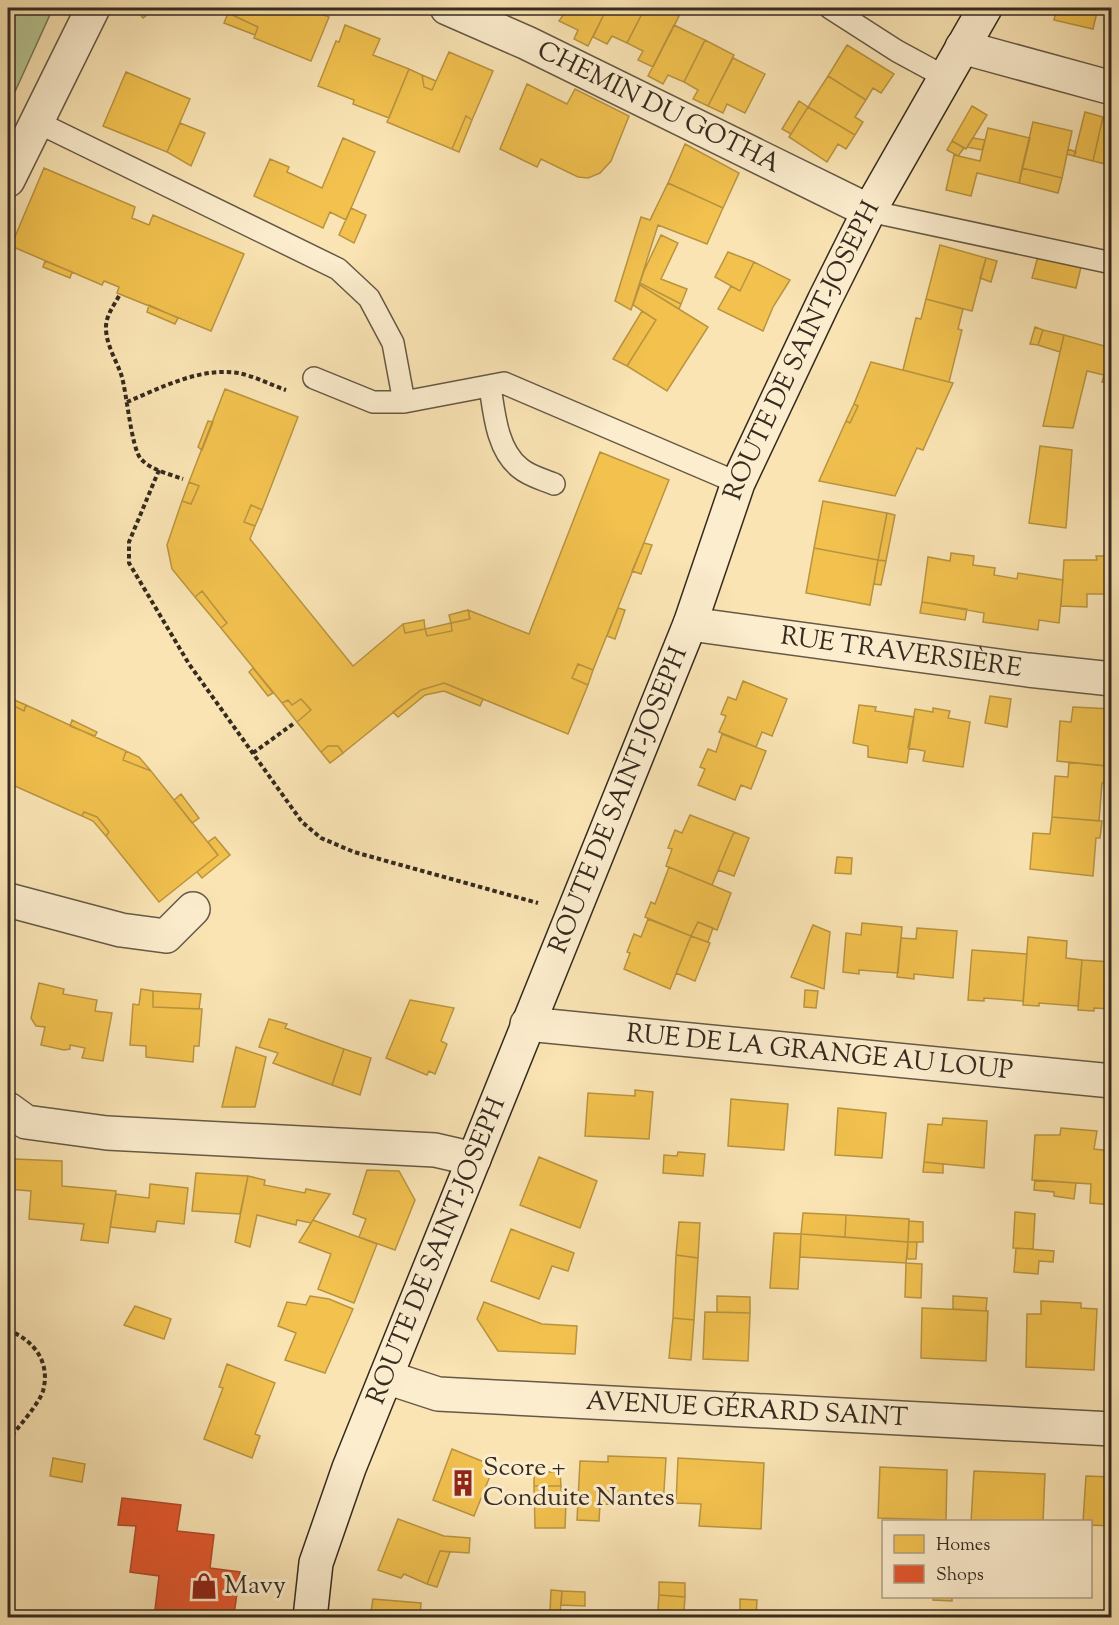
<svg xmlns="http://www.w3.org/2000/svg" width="1119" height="1625" font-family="'Sorts Mill Goudy',serif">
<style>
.green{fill:#b7c592;stroke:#767859;stroke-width:1.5}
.homes{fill:#f2c14e;stroke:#b99440;stroke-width:1.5}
.shops{fill:#e4572e;stroke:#b04a2a;stroke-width:1.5}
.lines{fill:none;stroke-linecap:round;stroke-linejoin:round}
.lane-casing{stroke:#665945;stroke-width:24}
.street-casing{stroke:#665945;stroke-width:36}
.secondary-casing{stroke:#352b20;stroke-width:36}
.path{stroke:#352b20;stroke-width:4;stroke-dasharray:4.5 3;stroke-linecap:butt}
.lane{stroke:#fcedce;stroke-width:21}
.street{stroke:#fcedce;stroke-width:33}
.secondary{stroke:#fcedce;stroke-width:33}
.labels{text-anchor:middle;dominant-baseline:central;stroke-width:6;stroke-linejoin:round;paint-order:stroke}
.street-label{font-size:26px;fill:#352b20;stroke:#fcedce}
.poi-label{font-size:26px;fill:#352b20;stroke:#fcedce;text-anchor:start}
</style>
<rect width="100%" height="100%" fill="#fae4b4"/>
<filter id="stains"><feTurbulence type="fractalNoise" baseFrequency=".00333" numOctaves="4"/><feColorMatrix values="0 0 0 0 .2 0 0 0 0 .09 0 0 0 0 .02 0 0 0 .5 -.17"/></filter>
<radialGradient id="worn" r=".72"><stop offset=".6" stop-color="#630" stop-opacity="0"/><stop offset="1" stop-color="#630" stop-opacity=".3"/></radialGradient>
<!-- green -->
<path class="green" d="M8,8H53L8,107Z"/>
<!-- homes -->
<path class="homes" d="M135,8H156L143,18Z
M231,8H306L329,17L311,61L254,38L258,27L228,13Z
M568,8H607L588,46L574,39L578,30L559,21Z
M607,8H645L627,43L612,36L607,44L593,37Z
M645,8H662L679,16L653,67L638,60L643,51L627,43Z
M1043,8H1098L1093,29L1054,20L1056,11Z
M228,13L258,27L255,35L224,23Z
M345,25L380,39L373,55L409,69L389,118L353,104L354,100L318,86L336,41L339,42Z
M674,25L705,40L684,82L668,75L663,84L648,76Z
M705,40L734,55L708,106L693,99L698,90L684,82Z
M847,45L894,74L881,93L873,88L866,100L828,76Z
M449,52L493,71L472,120L466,116L452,149L387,122L409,69L422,75L424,87L432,90Z
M733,58L765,74L745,113L727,104L723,113L708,106Z
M126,72L190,99L167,152L103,126Z
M422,75L436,81L432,90L424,87Z
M828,76L866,100L855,117L863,122L855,135L808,107Z
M527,84L567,104L575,89L629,116L611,161L600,173L588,178L578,177L541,159L537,167L500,149Z
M799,101L808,107L791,134L782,129Z
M972,106L987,115L966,149L952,141Z
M808,107L855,135L846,149L838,144L827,162L789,137Z
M1085,112L1103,117L1093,161L1074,156Z
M466,116L472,120L459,152L452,149Z
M1103,117L1112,119V158L1109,165L1093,161Z
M1033,122L1072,131L1062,178L1022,168Z
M180,123L205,133L191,166L167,152Z
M988,128L1030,138L1019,183L977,173L971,196L946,190L954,155L980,161Z
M343,138L375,152L346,220L330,212L323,228L254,196L270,159L289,167L287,172L322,188Z
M973,138L985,140L982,150L967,147Z
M952,141L964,148L958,156L947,150Z
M685,144L739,173L723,208L668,183Z
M1068,149L1076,152L1074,156L1067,154Z
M44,168L135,207L132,218L149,225L153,215L244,254L211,331L117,293L119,287L104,281L102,285L11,246Z
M1022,168L1062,178L1058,193L1019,183Z
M668,183L723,208L707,244L658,225L631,310L615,301L641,217L650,220Z
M351,208L366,215L354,243L339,235Z
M661,235L678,243L661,279L687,289L681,304L640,283L644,271Z
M940,245L986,258L972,311L926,299Z
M728,252L754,262L740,291L715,277Z
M1038,256L1081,267L1076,288L1032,278Z
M986,258L997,261L991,282L980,278Z
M45,261L72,272L70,278L43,267Z
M754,262L790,280L773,307L763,331L718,309L731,286L740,291Z
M640,283L681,304L679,309L640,285Z
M640,285L708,327L667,391L627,366L656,320L633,305Z
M926,299L963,309L958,329L962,330L949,382L903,370L916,318L921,319Z
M149,305L178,318L175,324L147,312Z
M642,311L656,320L627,366L613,359Z
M1035,327L1043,330L1038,345L1030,344Z
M1043,330L1064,335L1060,352L1038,345Z
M1064,335L1112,348V384L1102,382L1104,375L1087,371L1073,428L1043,426Z
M871,362L953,383L923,450L917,448L895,496L819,481L846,421L850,423L858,406L854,404Z
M225,389L298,417L262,510L251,505L244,522L255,526L250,539L353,666L403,624L405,633L425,629L427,636L452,631L451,623L470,619L468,610L529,634L600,452L669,480L593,670L578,664L572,678L588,685L568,734L444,683L421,690L343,753L338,746H328L321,752L297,722L311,710L301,699L292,705L288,700L282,703L221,628L227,623L202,591L195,597L172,569L167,545L182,501L191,504L199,486L189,482Z
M854,404L858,406L850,423L846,421Z
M208,421L213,422L202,450L198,447Z
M1040,446L1072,450L1066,528L1029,523Z
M189,482L199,486L191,504L182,501Z
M823,501L887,513L878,560L814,548Z
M251,505L262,510L255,526L244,522Z
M887,513L895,515L886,561L878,560Z
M644,543L652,545L641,574L632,571Z
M814,548L878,560L870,605L806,593Z
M951,553L974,556L973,565L995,568L994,575L1017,579L1018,573L1063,580L1059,623L1039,620L1038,630L983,622L984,613L922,602L928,557L950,561Z
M1096,556H1112V594H1087V607L1061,606L1064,560H1097Z
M878,560L886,561L881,585L874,584Z
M202,591L227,623L221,628L195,597Z
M922,602L967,609L965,620L920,613Z
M618,608L625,610L615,639L607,636Z
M468,610L470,619L451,623L449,615Z
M424,620L425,629L405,633L403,624Z
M451,623L452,631L427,636L425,629Z
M578,664L593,670L588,685L572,678Z
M253,668L273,693L268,696L249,672Z
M743,681L787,699L772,736L762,732L756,747L719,732L726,716L721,714L728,697L736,700Z
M444,683L483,699L480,706L444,691L425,695L398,717L393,712L421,690Z
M990,696L1011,699L1007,727L985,723Z
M12,699L26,705L24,711L10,704Z
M301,699L311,710L297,722L282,703L288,700L292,705Z
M8,703L24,711L26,705L126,751L123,760L151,771L218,855L159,902L106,836L109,832L97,817L84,812L82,816L8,783Z
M859,705L876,707L875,711L914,717L907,763L868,757V746L853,743Z
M1073,707L1112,709V745L1106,744L1104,766L1057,761L1060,721L1071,722Z
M933,708L950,711L948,718L970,722L963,767L923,761L925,751L908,748L915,709L933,712Z
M72,720L97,732L95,736L70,726Z
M722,734L766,751L751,789L741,785L735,800L698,785L705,769L700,767L708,749L716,752Z
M328,746H338L343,753L330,763L321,752Z
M126,751L139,757L151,771L123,760Z
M1069,762L1108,766L1106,783H1102L1099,821L1052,817L1055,776L1068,777Z
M181,794L199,818L192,823L174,800Z
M84,812L97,817L109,832L106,836L93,821L82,816Z
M690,815L734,832L712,885L666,866L672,849L668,848L675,830L682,833Z
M1052,817L1102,821L1100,838H1096L1093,876L1030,869L1033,833L1050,834Z
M734,832L749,838L734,876L718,870Z
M215,837L230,855L202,878L197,872L218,855L208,842Z
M837,857L852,858L851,874L835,873Z
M669,867L731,893L717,930L698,922L691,936L645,917L651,902L655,904Z
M648,919L691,936L670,989L624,969L630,953L627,952L634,934L641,937Z
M698,922L713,928L708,942L691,936Z
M862,923L902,927L898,973L859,970V974L843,972L846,933L861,935Z
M813,925L830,932L824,989L791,977Z
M917,928L957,931L953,978L914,974V979L897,977L901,938L916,939Z
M691,936L710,943L695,981L676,973Z
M1028,937L1067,941L1066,958L1082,960L1078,1006L1039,1003V1006L1023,1005Z
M972,950L1027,954L1023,1001L984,998V1001L968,1000Z
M1082,960L1112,962V1009L1094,1008V1011L1078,1010Z
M39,983L64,989L63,994L97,1000L95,1011L112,1013L103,1061L82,1058L85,1048L70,1045V1049L64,1050L41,1045L45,1027L36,1026L31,1018Z
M141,989L153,991V1007L202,1009L199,1046H194L193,1062L146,1057V1046L130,1045L133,1004L139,1005Z
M805,990L818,991L816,1008L804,1007Z
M153,991L201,994L199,1009L153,1007Z
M410,1000L454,1008L441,1041L447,1044L435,1074L429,1071L427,1075L386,1058Z
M269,1019L287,1024L285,1028L344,1049L332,1085L273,1063L278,1053L259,1047Z
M236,1047L266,1057L255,1107H222Z
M344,1049L371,1058L360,1095L332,1085Z
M635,1090L653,1092L649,1139L585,1136L588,1093L635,1096Z
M731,1099L788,1104L784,1150L728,1146Z
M838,1108L886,1113L882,1158L835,1155Z
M943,1118L987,1121L984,1168L924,1162L928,1124L942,1125Z
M1061,1128L1097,1131L1094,1149L1112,1151V1205L1090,1203L1091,1184L1032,1180L1035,1135H1060Z
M678,1152L705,1154L703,1176L663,1173L664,1155L677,1156Z
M539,1157L597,1181L580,1228L520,1205Z
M14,1159L62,1161V1186L116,1191L108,1243L81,1240L84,1224L29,1219L31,1191L8,1189V1180Z
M924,1162L943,1164V1173L923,1172Z
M367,1170L399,1171L415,1200L395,1250L359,1237L366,1219L353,1214Z
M196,1173L248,1176L240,1214L192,1211Z
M248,1176L265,1180L264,1185L305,1193L306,1189L330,1194L311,1223L297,1220L296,1225L257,1215L250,1247L235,1242Z
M1035,1180L1076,1183L1074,1199L1054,1196V1192L1034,1190Z
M150,1184L188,1188L184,1224L157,1221L155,1232L110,1227L116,1194L149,1198Z
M1015,1212L1035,1214L1033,1249L1013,1248Z
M803,1213L846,1215L845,1237L801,1234Z
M846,1215L909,1219L908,1242L845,1237Z
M313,1220L377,1244L354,1303L318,1289L331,1254L299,1242Z
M909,1221L923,1222V1242H908Z
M679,1222L700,1223L698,1258L676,1255Z
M511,1229L574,1253L568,1271L552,1266L539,1299L491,1281Z
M774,1233L801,1234L798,1289L770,1288Z
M801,1234L908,1242L906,1263L800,1257Z
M908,1242H917L916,1259H907Z
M1016,1248L1054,1251L1053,1262L1039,1261L1038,1274L1014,1272Z
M676,1255L698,1258L694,1320L673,1318Z
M906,1263L922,1264L921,1298L905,1297Z
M310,1296L329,1299L353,1309L325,1373L285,1360L296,1333L278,1326L287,1302L306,1305Z
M717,1296L750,1297V1313L717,1312Z
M953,1296L987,1298L986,1311L953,1309Z
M1041,1301L1081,1303V1308L1097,1309L1094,1370L1026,1367L1027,1314H1041Z
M484,1302L542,1324L577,1326L575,1354L498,1351L477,1319Z
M135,1306L171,1319L164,1339L124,1325Z
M922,1308L988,1311L986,1361L921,1358Z
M705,1312L750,1313L748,1361L703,1359Z
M673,1318L694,1320L691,1360L669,1358Z
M227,1364L275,1383L255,1434L260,1436L252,1458L204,1439L223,1388L219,1387Z
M452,1449L494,1466L474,1516L433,1500Z
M608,1456L666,1458L663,1506L600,1504L599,1521L577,1520L580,1461L608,1462Z
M53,1458L85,1464L82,1482L50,1476Z
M678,1458L764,1463L761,1529L699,1526L701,1504L676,1503Z
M880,1467L947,1470L946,1520L878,1518Z
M974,1471L1045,1474L1043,1522H971Z
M534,1472H560L561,1486H534Z
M1086,1476L1112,1477V1526L1090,1525V1522H1083Z
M534,1486H561V1502H566L565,1528H535Z
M398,1519L444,1536L470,1538L469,1553L440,1551L427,1584L404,1574L401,1578L378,1570Z
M440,1551L450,1552L437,1587L427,1584Z
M659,1582L685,1583V1597L659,1595Z
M551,1590L562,1591L560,1614L550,1612Z
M562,1591L585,1592V1606L561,1605Z
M659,1595L685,1597L684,1611L658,1610Z
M934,1596H952V1601L933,1600Z
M373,1599L421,1603L420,1618H370Z
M740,1599L757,1600L756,1618H740Z
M1051,1612L1103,1614L1102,1618H1051Z"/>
<!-- shops -->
<path class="shops" d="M122,1498L181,1505L177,1531L214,1535L210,1568L240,1572L234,1615L205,1610L204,1618H154L159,1576L130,1572L136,1526L118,1525Z"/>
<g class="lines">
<defs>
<path id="lane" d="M830,8L897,51L945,77
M37,122L338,269L369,298L393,343L404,402L504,383L738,483
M869,211L1112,263
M314,378L373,402H404
M490,386C494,413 497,450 520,468C529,476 542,479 554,484"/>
<g id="street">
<path id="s1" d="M447,8L527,43L869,211"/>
<path d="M962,47L1112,88"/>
<path d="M8,180L93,8"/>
<path id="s2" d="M690,624L1028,670L1112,679"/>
<path d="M8,900L121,930L166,936L193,909"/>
<path id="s3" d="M527,1024L1112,1081"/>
<path d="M8,1109L26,1122L107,1133L435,1150L474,1159"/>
<path id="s4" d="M386,1377L438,1394L1112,1429"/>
</g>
<g id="secondary">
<path id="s5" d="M310,1618L316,1563L349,1468L690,624L738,483L824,301L869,211L985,8"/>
</g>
</defs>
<!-- lane casing -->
<use href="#lane" class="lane-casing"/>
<!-- street casing -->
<use href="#street" class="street-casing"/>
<!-- secondary casing -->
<use href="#secondary" class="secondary-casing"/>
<!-- path -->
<path class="path" d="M119,296C113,307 105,317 106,330C107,346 116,360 121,374C127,392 131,448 141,459C151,470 169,474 183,479
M127,402C160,388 200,367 238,373C254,376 271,385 286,390
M159,470L129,542V563L189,664L302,822L321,838L354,852L538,903
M253,753L293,724
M8,1330C33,1340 51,1361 43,1391C40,1402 17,1430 8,1439"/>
<!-- lane -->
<use href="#lane" class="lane"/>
<!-- street -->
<use href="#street" class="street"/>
<!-- secondary -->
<use href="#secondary" class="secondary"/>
</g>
<!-- icons -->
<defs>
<symbol id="building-bare" viewBox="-9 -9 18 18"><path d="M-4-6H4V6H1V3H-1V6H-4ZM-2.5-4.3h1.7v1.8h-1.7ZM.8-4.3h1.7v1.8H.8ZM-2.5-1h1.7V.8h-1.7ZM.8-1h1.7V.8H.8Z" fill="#8f2418" stroke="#fcedce" stroke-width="2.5" paint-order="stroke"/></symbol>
<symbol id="shop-bare" viewBox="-9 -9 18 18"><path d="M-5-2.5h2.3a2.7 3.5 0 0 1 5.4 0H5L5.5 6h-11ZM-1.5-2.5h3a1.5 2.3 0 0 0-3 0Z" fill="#8f2418" stroke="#fcedce" stroke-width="2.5" paint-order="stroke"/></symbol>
</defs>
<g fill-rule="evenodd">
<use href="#building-bare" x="444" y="1464" width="38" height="38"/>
<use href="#shop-bare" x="185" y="1567" width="38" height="38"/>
</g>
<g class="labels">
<!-- street labels -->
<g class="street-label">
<text stroke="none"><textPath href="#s1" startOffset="234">CHEMIN DU GOTHA</textPath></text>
<text stroke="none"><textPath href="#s5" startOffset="1362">ROUTE DE SAINT-JOSEPH</textPath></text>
<text stroke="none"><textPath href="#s2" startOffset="213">RUE TRAVERSIÈRE</textPath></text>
<text stroke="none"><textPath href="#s5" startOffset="876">ROUTE DE SAINT-JOSEPH</textPath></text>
<text stroke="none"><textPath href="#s3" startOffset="294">RUE DE LA GRANGE AU LOUP</textPath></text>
<text stroke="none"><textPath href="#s5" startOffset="390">ROUTE DE SAINT-JOSEPH</textPath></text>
<text stroke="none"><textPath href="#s4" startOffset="364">AVENUE GÉRARD SAINT</textPath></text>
</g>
<!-- poi labels -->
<g class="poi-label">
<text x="483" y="1468">Score +<tspan x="483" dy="30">Conduite Nantes</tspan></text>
<text x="224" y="1586">Mavy</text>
</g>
</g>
<!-- margin -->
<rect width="1119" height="1625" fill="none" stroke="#fae4b4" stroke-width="30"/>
<rect x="9" y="9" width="1101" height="1607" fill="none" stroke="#352b20" stroke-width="3"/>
<rect x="15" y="15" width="1089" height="1595" fill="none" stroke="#352b20" stroke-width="1.5"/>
<!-- legend -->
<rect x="882" y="1520" width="210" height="78" fill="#fcedce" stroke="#ac9f88" stroke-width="1.5"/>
<rect x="894" y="1535" width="30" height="18" fill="#f2c14e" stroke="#ac9f88" stroke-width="1.5"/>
<text x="936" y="1550" font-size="18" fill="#352b20">Homes</text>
<rect x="894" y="1565" width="30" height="18" fill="#e4572e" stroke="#ac9f88" stroke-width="1.5"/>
<text x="936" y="1580" font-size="18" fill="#352b20">Shops</text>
<rect width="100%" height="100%" filter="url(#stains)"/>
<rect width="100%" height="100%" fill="url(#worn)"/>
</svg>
